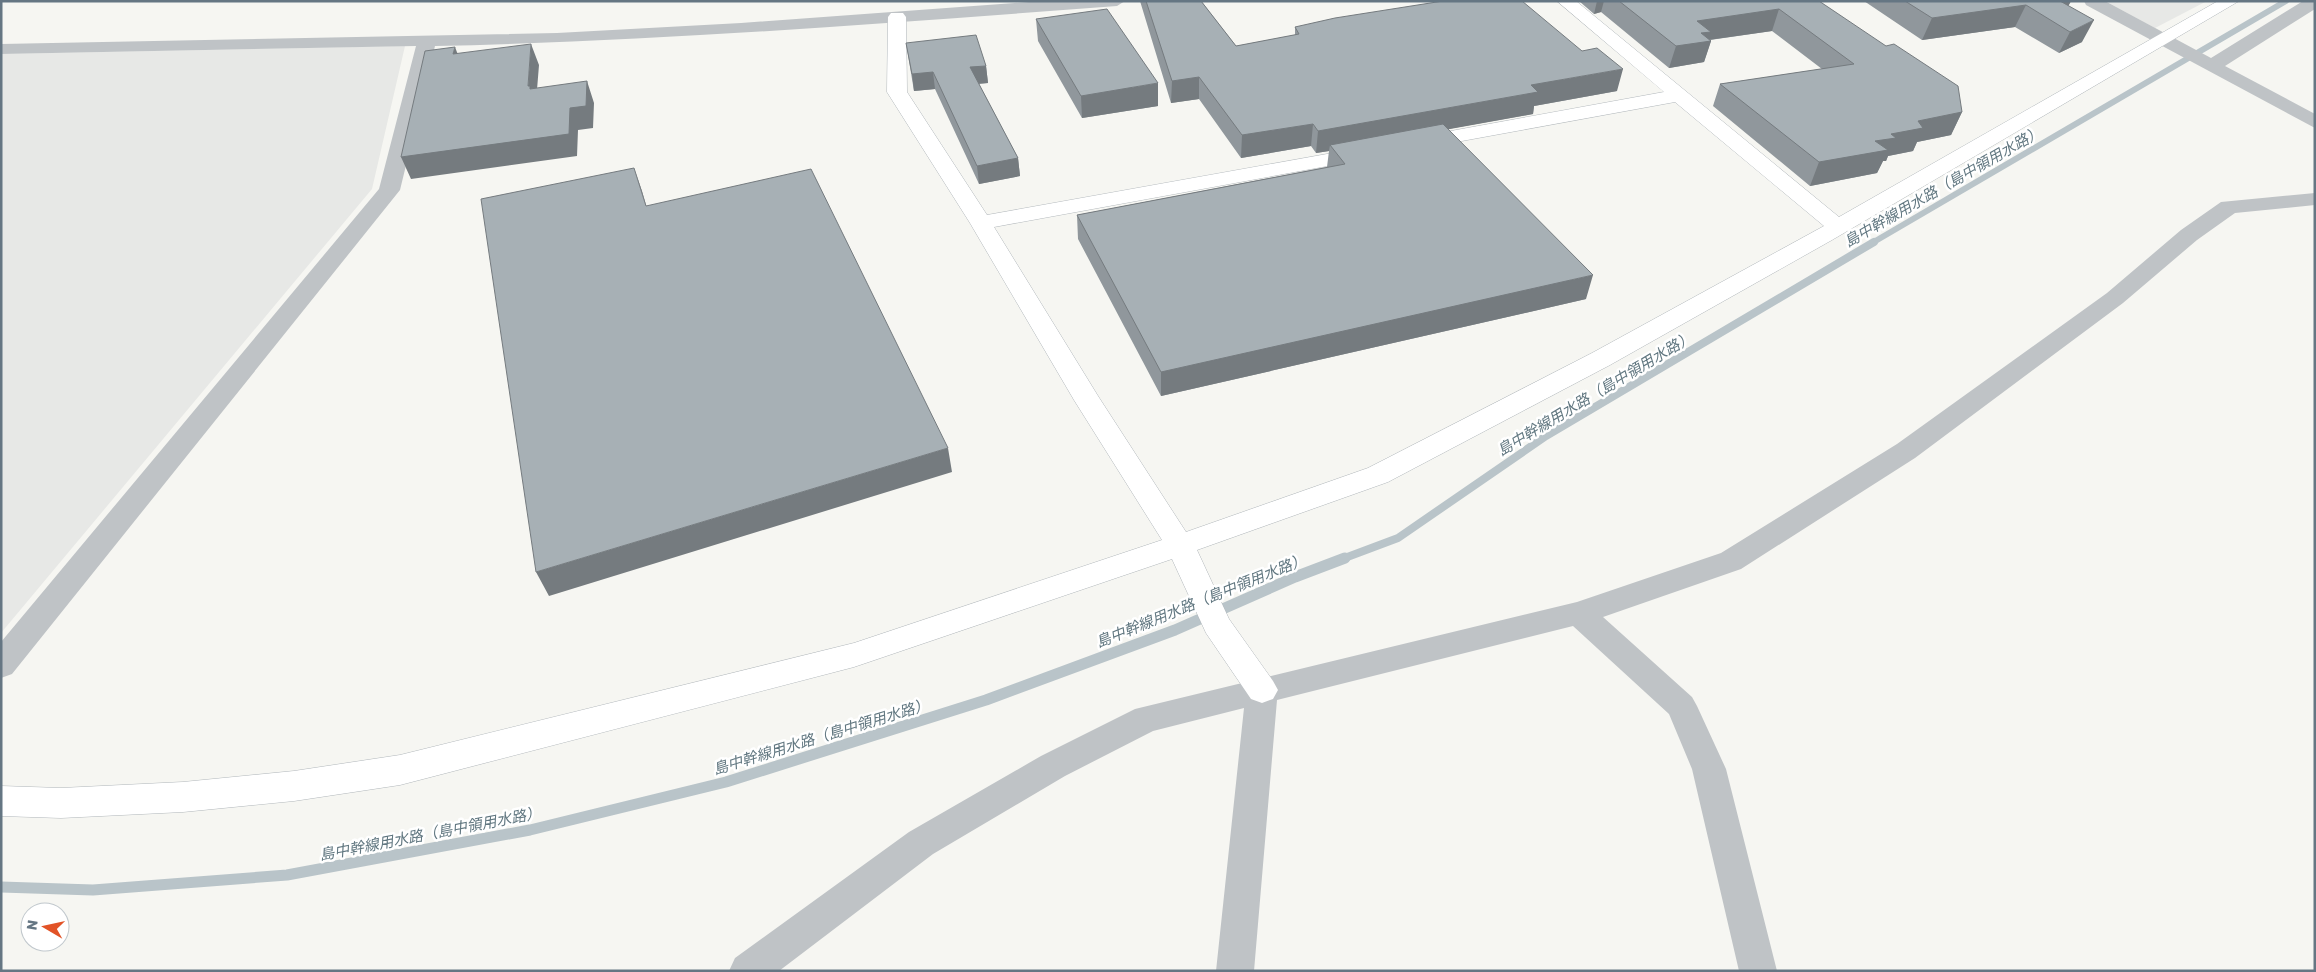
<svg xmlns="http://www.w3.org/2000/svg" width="2316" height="972" font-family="Rubik,'Noto Sans JP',sans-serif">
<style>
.built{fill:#e7e8e6}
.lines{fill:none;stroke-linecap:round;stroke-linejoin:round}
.stream-far2{stroke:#b9c4c9;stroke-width:6}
.stream-far1{stroke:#b9c4c9;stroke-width:8}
.stream{stroke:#b9c4c9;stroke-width:11}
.secondary-casing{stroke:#b1b7bb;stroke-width:1}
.street{fill:#bfc3c6;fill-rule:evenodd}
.secondary{fill:#fff;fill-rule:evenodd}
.wall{fill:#90979c}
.shaded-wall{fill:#757b7f}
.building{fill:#a7b0b5;stroke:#757b7f}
.labels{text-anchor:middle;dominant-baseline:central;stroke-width:5;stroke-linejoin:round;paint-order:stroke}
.water-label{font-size:15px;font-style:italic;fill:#617780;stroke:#fff}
</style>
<rect width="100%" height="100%" fill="#f6f6f2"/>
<!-- built -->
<path class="built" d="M2105,1H2207L2155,28Z
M405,46L372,189L1,633V54Z"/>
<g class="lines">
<!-- stream-far2 -->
<path class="stream-far2" d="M1872,243L2286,1"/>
<!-- stream-far1 -->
<path class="stream-far1" d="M1342,559L1398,538L1546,436L1874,242"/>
<!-- stream -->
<path class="stream" d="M1,887L93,890L287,875L530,830L726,782L986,700L1175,630L1295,577L1345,558"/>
<defs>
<path id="secondary" d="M1557,1H1576L1839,217L2218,1H2239L1832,240L1610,365L1388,482L1197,550L1229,619L1273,681L1278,690L1273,699L1262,703L1251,699L1206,633L1172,559L854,667L400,785L294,801L183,812L61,818L1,816V786L61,788L183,782L294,771L400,755L854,643L1162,540L1074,400L970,223L887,92L888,17L891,13H903L906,17L907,92L987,215L1366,147L1373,149L1376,153L1373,157L1366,159L994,227L1098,396L1186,532L1368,468L1592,353L1824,226L1675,102L1418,149L1411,147L1408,143L1411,139L1418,137L1664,92Z"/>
</defs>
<!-- secondary casing -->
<use href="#secondary" class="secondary-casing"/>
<!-- street -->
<path class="street" d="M1042,1H1125L1117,6C890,23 663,41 435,46L400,190L12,674L1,678V642L379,189L416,46L1,54V44L557,33L741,23Z
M2084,1H2105L2211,58L2303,1H2315V9L2225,66L2315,114V128L2086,5Z
M2315,193V205L2235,213L2197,240L2123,303L1915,458L1741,569L1603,617L1692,697L1697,706L1726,769L1777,971H1739L1692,769L1669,714L1573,626L1277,700L1254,971H1216L1244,708L1153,731L1065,776L933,854L779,971H729L735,958L909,832L1041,756L1135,709L1577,602L1721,553L1897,444L2107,293L2181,230L2221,202Z"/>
<!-- secondary -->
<use href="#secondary" class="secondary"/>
</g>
<!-- wall -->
<path class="wall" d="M1140,1H1201L1236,46L1295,35V27L1617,91L1534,106L1533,114L1448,129L1586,299L1161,396L1078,239L1077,215L1327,167L1329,151L1316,153L1311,146L1241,158L1199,99L1171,103Z
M1579,1H1819L1962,112L1951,135L1917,142L1913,151L1888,156L1886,161H1883L1877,173L1810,186L1713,106L1720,84L1822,69L1772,31L1710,40L1711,41L1704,62L1669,68L1601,12L1594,14Z
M1864,1H2071L2068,6L2082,42L2059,53L2015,27L1922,40Z
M1036,19L1158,106L1082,118L1038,41Z
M906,43L986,66L988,83L979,84L1018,158L1020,176L979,184L935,89L914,91Z"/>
<!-- shaded-wall -->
<path class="shaded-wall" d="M1597,1H1604L1601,12L1594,14Z
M2055,1H2071L2062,18Z
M2026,5L2015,27L1922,40L1932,18Z
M1779,9L1772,31L1708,40L1711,41L1704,62L1669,68L1676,46L1697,21Z
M2094,20L2082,42L2059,53L2070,32Z
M531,44L539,65L536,102L528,86Z
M455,47L463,68L453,54Z
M986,66L988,83L972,84L970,67Z
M1623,69L1617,91L1534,106L1533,114L1334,150L1330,145L1329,151L1316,153L1318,131L1531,85Z
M933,72L935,89L914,91L912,74Z
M1199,77V99L1171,103L1172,81Z
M587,81L594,103L593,128L578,130L577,156L411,179L401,157Z
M1158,83V106L1082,118L1081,96Z
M1962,112L1951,135L1917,142L1913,151L1888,156L1886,161H1883L1877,173L1810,186L1819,162L1875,141L1918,121Z
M1313,124L1311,146L1241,158L1242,135Z
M1018,158L1020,176L979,184L977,166Z
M634,168L642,191L653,230L646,206Z
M1593,275L1586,299L1161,396V372Z
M948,448L952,472L549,596L536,572Z"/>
<!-- building -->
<path class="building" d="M1146,1H1201L1236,46L1299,34L1295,27L1335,18L1443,1H1522L1582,51L1597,48L1623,69L1531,85L1538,92L1318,131L1313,124L1242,135L1199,77L1172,81Z
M1619,1H1819L1886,46L1894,44L1958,86L1962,112L1918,121L1923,128L1891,134L1896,138L1875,141L1888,150L1819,162L1720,84L1854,64L1779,9L1697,21L1711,32L1701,33L1711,41L1676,46Z
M1905,1H2060L2094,20L2070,32L2026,5L1932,18Z
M1107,9L1158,83L1081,96L1036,19Z
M976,35L986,66L970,67L1018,158L977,166L933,72L912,74L906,43Z
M531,44L528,86H530V89L587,81L586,106L570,108L569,134L401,157L425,51L455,47L453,54Z
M1443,124L1593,275L1161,372L1077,215L1345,164L1330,145Z
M634,168L646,206L811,169L948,448L536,572L481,199Z"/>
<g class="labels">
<!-- water labels -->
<g class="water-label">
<text transform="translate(1943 187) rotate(-30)">島中幹線用水路（島中領用水路）</text>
<text transform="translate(1595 394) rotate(-31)">島中幹線用水路（島中領用水路）</text>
<text transform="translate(1201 601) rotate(-22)">島中幹線用水路（島中領用水路）</text>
<text transform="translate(821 737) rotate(-17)">島中幹線用水路（島中領用水路）</text>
<text transform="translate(430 834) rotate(-11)">島中幹線用水路（島中領用水路）</text>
</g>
</g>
<!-- border -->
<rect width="2316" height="972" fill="none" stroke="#657683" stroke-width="5"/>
<!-- north arrow -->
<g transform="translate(45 927) rotate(279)"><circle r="24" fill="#ffffff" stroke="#c1c8cd"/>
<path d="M0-4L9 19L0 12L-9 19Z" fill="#e25327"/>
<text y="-8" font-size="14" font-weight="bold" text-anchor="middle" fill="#657683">N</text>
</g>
</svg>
